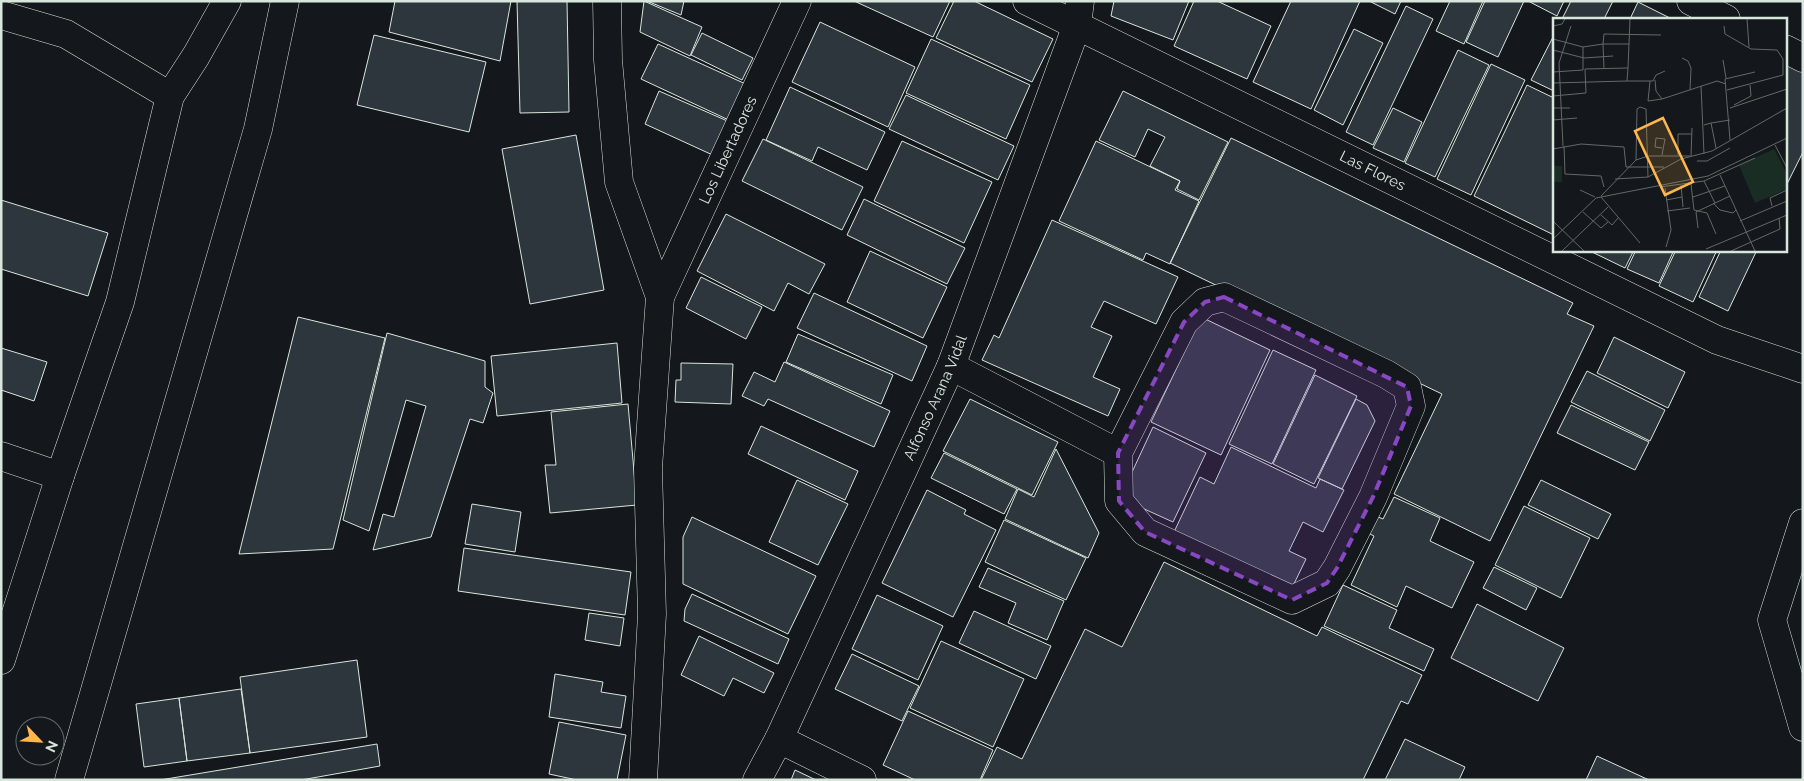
<svg xmlns="http://www.w3.org/2000/svg" width="1804" height="781" font-family="Raleway,sans-serif">
<style>
.building{fill:#2c363c;stroke:#d8e6dc}
.lines{fill:none;stroke-linecap:round;stroke-linejoin:round}
.minor-casing{stroke:#d8e6dc;stroke-width:29}
.highway-casing{stroke:#d8e6dc;stroke-width:29}
.minor{stroke:#14181c;stroke-width:28}
.highway{stroke:#14181c;stroke-width:28}
.marked{fill:#8948c3;fill-opacity:0.2;stroke:#8948c3;stroke-width:4;stroke-dasharray:10 6;stroke-linejoin:round}
.labels{text-anchor:middle;dominant-baseline:central;stroke-width:4;stroke-linejoin:round;paint-order:stroke}
.street-label{font-size:15px;fill:#d8e6dc;stroke:#14181c}
.inset-road{fill:none;stroke:#626a69;stroke-width:1}
.view{fill:#ffb74d;fill-opacity:0.15;stroke:#ffb74d;stroke-width:2.5}
.inset-edge{fill:none;stroke:#d8e6dc;stroke-width:2.5}
</style>
<rect width="100%" height="100%" fill="#14181c"/>
<!-- building -->
<path class="building" d="M395,1H511L500,61L389,32Z
M517,1H567L569,112L520,113Z
M644,1L702,27L690,56L640,32Z
M647,1H684L681,15Z
M854,1H950L933,37Z
M954,1H974L1053,39L1032,82L936,38Z
M1114,1H1189L1173,40L1111,16Z
M1194,1H1217L1271,26L1247,79L1174,46Z
M1291,1H1360L1311,109L1253,82Z
M1369,1H1401L1395,14Z
M1450,1H1483L1464,44L1436,31Z
M1485,1H1524L1498,57L1466,42Z
M1528,1H1564L1557,16Z
M1571,1H1613L1604,19H1562Z
M1638,2L1672,19H1630Z
M1406,6L1433,19L1373,145L1346,132Z
M820,22L915,67L888,127L792,82Z
M1354,29L1383,43L1343,125L1314,110Z
M702,33L753,58L742,80L691,55Z
M374,35L486,62L469,132L357,105Z
M1554,35V91L1531,80Z
M931,39L1030,85L1006,139L906,93Z
M658,44L750,86L733,122L641,79Z
M1458,50L1489,65L1435,177L1405,163Z
M1785,59L1803,67V152L1785,188Z
M1491,64L1525,80L1471,195L1437,179Z
M1527,85L1554,98V235L1474,196Z
M790,87L885,132L867,170L818,147L812,161L766,140Z
M659,91L732,123L717,157L645,124Z
M1123,91L1228,142L1199,200L1177,189L1180,181L1150,166L1165,137L1148,129L1135,157L1099,140Z
M906,95L1014,146L998,180L889,129Z
M1393,108L1422,122L1404,162L1373,148Z
M576,135L604,290L530,304L502,149Z
M1231,138L1573,303L1567,314L1594,326L1490,541L1394,494L1442,394L1170,263Z
M763,139L863,187L842,230L742,181Z
M902,141L992,182L964,243L874,201Z
M1096,141L1180,181L1175,190L1199,201L1170,264L1146,253L1143,260L1059,221Z
M864,199L965,248L947,284L847,235Z
M1,200L108,233L88,296L1,269Z
M726,214L825,264L809,294L788,283L774,311L697,271Z
M1052,220L1178,277L1156,324L1104,301L1091,327L1112,336L1093,377L1120,389L1108,416L982,360L994,335L999,338Z
M1593,250H1634L1625,268L1592,252Z
M1636,250H1674L1659,283L1627,269Z
M1676,250H1717L1693,302L1659,286Z
M1721,250H1757L1728,311L1699,297Z
M870,251L947,287L923,338L847,302Z
M701,277L762,307L746,339L686,308Z
M814,293L927,346L912,381L797,328Z
M298,317L385,338L333,549L239,554Z
M1201,317L1270,350L1221,455L1151,422Z
M387,333L485,361V387L493,393L483,423L470,419L431,537L373,550L383,514L394,517L426,406L406,400L369,531L343,520Z
M798,334L893,375L881,404L786,362Z
M1614,337L1685,372L1668,408L1597,373Z
M617,343L622,403L497,416L491,356Z
M1,348L47,362L34,401L1,390Z
M1273,350L1316,370L1272,464L1229,444Z
M784,362L890,411L874,447L768,399L764,406L742,396L754,372L775,382Z
M681,363L733,364L731,404L675,402L676,380H681Z
M1587,371L1665,410L1650,441L1571,402Z
M1315,375L1357,396L1314,484L1273,464Z
M970,399L1058,442L1032,495L943,451Z
M1356,399L1367,405L1375,421L1342,489L1318,478Z
M628,404L637,505L550,513L545,465H556L551,412Z
M1571,405L1649,442L1635,470L1557,433Z
M761,426L858,471L845,500L748,454Z
M1153,427L1206,453L1173,522L1120,498Z
M1231,447L1316,488L1320,479L1344,490L1323,532L1303,522L1289,551L1306,559L1292,588L1174,532L1200,477L1214,484Z
M1056,449L1099,533L1088,558L1005,519L1018,489L1034,497Z
M944,453L1017,489L1004,514L931,478Z
M797,480L848,504L818,565L769,542Z
M1541,480L1611,514L1598,539L1528,505Z
M927,490L966,510L964,514L996,530L953,617L882,583Z
M1394,497L1440,518L1430,541L1474,562L1452,608L1406,586L1397,607L1351,585L1374,536L1368,533L1376,516L1383,519Z
M472,504L521,512L515,552L465,544Z
M1524,506L1590,538L1561,598L1495,565Z
M692,517L816,576L788,634L683,584V537Z
M1004,520L1086,558L1066,600L985,562Z
M464,548L631,572L625,615L458,591Z
M1164,562L1317,636L1322,627L1422,675L1408,704L1401,701L1363,780H981L997,747L1022,759L1085,629L1122,647Z
M1494,567L1537,588L1526,610L1483,588Z
M988,568L1064,601L1047,640L1008,623L1016,603L979,587Z
M1343,585L1397,610L1389,628L1434,649L1424,671L1324,626Z
M692,594L789,639L778,664L684,621L685,609Z
M877,595L943,626L918,680L852,649Z
M1477,604L1564,648L1538,701L1451,658Z
M974,611L1051,646L1036,679L959,643Z
M589,613L624,618L620,646L585,640Z
M699,636L774,673L764,693L733,678L724,696L681,675Z
M941,641L1024,679L993,747L910,708Z
M852,654L919,686L902,721L835,689Z
M357,660L367,737L250,753L240,677Z
M555,674L603,682L601,692L626,696L621,728L549,717Z
M241,689L250,753L187,761L179,698Z
M179,698L187,761L144,767L136,704Z
M908,711L993,750L980,780H915L883,765Z
M559,722L626,735L617,780H577L549,774Z
M1405,739L1465,767L1459,780H1385Z
M377,744L380,766L301,780H160Z
M1597,756L1649,780H1586Z
M795,770L816,780H791Z"/>
<g class="lines">
<defs>
<g id="minor">
<path d="M607,1L608,60L619,182L660,297L648,468L652,614L643,780"/>
<path id="s1" d="M1027,1L1717,340L1803,369"/>
<path d="M1691,1L1726,19"/>
<path d="M1,15L66,34L170,96"/>
<path d="M1785,49L1803,58"/>
<path id="s2" d="M660,297L797,1"/>
<path d="M1224,297L1386,374L1407,387L1411,406L1373,497L1337,568L1327,583L1292,600L1145,532L1119,501L1118,453L1184,322L1205,302Z"/>
<path d="M951,366L1118,453"/>
<path d="M1,456L60,476"/>
<path d="M1803,523L1772,620L1803,727"/>
<path d="M1,660L60,476L120,302L170,96L196,56L227,1"/>
<path d="M779,739L862,780"/>
<path id="s3" d="M757,780L779,739L951,366L1077,25L1080,1"/>
</g>
<path id="highway" d="M69,780L258,129L285,1"/>
</defs>
<!-- minor casing -->
<use href="#minor" class="minor-casing"/>
<!-- highway casing -->
<use href="#highway" class="highway-casing"/>
<!-- minor -->
<use href="#minor" class="minor"/>
<!-- highway -->
<use href="#highway" class="highway"/>
</g>
<!-- marked area -->
<path class="marked" d="M1224,297L1407,387L1411,406L1373,497L1337,568L1327,583L1292,600L1145,532L1119,501L1118,453L1184,322L1205,302Z"/>
<g class="labels">
<!-- street labels -->
<g class="street-label">
<text stroke="none"><textPath href="#s2" startOffset="162">Los Libertadores</textPath></text>
<text stroke="none"><textPath href="#s1" startOffset="385">Las Flores</textPath></text>
<text stroke="none"><textPath href="#s3" startOffset="422">Alfonso Arana Vidal</textPath></text>
</g>
</g>
<!-- overview -->
<g transform="translate(1553 18)">
<rect width="234" height="234" fill="#14181c"/>
<path d="M221,131L234,156V171L202,185L186,147ZM0,148H9V164H0Z" fill="#1a2d24"/>
<path class="inset-road" d="M194,1L196,29M0,8L9,6L12,1M171,8L172,16L198,31L224,32L230,41V57L174,72M0,21L30,29M0,32L31,40L60,38M129,40L135,43L138,50L137,72M170,42L173,60M51,51L50,26H76M0,54L30,52V29L50,26L51,16L108,17M74,63H100L103,57L112,53M97,63L95,83L109,81L103,73L102,62M0,65L74,63L75,50M148,68L151,136M0,78L33,75L32,51L75,50L77,1M109,81L164,63L173,66M181,87L198,78L197,67M0,90H17M177,90L234,71M0,102L24,100M158,105L177,102M151,107L158,105L163,130M177,122L172,61L202,54M222,127L234,150M10,128L6,45L18,8M11,128L12,156L48,158L51,169M0,131L28,126L71,129L73,149H111M109,137L112,121L103,120L102,129L109,130M125,137V116H139M138,138L139,110M83,142L84,91L87,89L93,91L95,159M144,143H154L177,130M167,157L202,233M62,161L95,159L128,141L159,133L234,90M151,163L162,185M138,166L141,192L154,195L163,216M128,167L130,189M107,169L151,163L202,140M112,170L118,212L113,229M27,172L42,179M48,178L83,142L95,138H137M48,179L87,225M140,179L172,168M113,182L129,179M160,185L167,192L180,195L183,192M219,188L217,180L234,172M114,193L137,190M30,194L48,210L55,204M48,197L59,207L65,200M0,203L31,233M187,203L234,183M145,210L143,194L177,178M0,221L43,180L155,158L234,120M153,231L234,197M9,233L55,189M178,233L227,211L226,200"/>
<path class="view" d="M110,100L140,164L112,177L82,113Z"/>
<rect width="234" height="234" class="inset-edge"/>
</g>
<!-- border -->
<rect width="1804" height="781" fill="none" stroke="#d8e6dc" stroke-width="5"/>
<!-- north arrow -->
<g transform="translate(40 741) rotate(115)"><circle r="24" fill="#14181c" stroke="#626a69"/>
<path d="M0-4L9 19L0 12L-9 19Z" fill="#ffb74d"/>
<text y="-8" font-size="14" font-weight="bold" text-anchor="middle" fill="#d8e6dc">N</text>
</g>
</svg>
